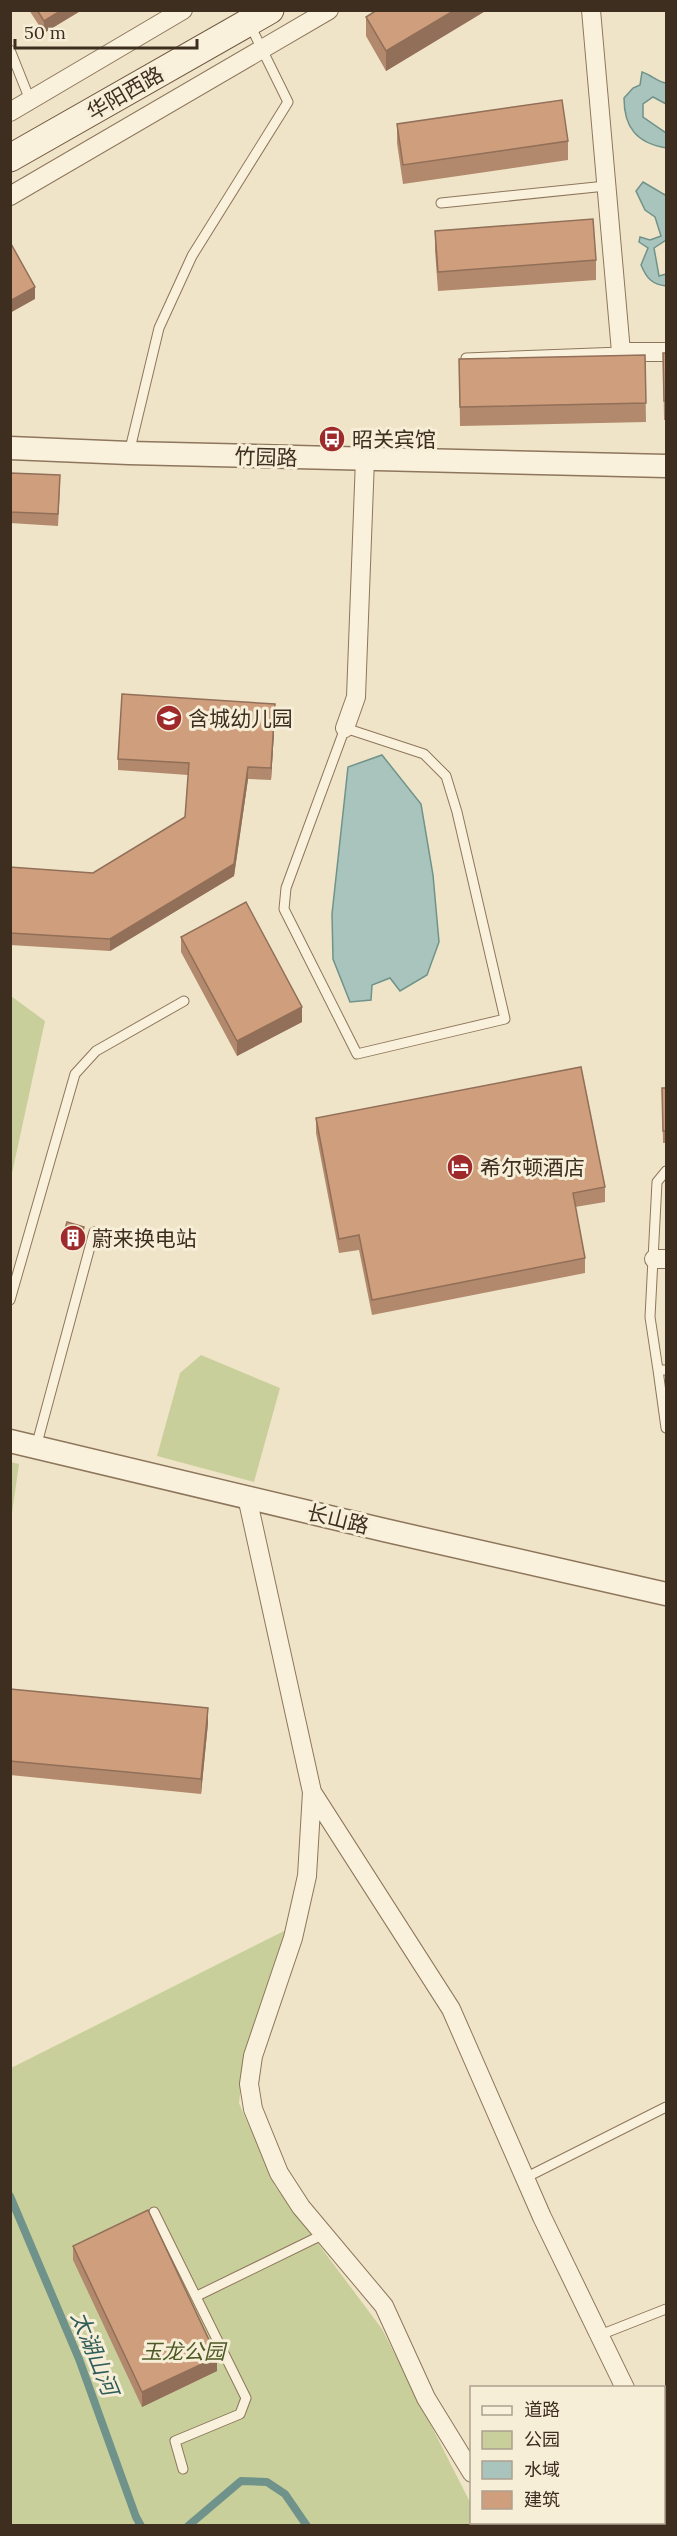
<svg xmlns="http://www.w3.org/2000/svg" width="677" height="2536" font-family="Lora,'Noto Sans SC',serif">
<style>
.green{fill:#c9cf9b}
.water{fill:#a9c4bc;stroke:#6f938a;stroke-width:1.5}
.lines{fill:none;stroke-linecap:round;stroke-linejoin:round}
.stream{stroke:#6f938a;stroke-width:8}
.service-casing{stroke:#8d765c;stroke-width:11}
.minor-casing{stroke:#8d765c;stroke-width:20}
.tertiary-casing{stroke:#8d765c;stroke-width:25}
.secondary-casing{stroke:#6f573f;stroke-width:29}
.service{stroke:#faf1dc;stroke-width:9}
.minor{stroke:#faf1dc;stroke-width:18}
.tertiary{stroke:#faf1dc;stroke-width:22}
.secondary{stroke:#faf1dc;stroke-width:27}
.wall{fill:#b2896c}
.shaded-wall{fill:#916f58}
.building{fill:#cf9f7d;stroke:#916f58;stroke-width:1.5}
.labels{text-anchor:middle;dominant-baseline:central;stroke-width:6;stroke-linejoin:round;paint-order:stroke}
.street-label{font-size:21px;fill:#3d2e20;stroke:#f7eed8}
.poi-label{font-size:21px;fill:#3d2e20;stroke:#f7eed8;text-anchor:start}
.park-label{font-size:21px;font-style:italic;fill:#4d5a26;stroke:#f7eed8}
.water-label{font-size:22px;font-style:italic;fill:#2f5d5a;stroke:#f7eed8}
</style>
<rect width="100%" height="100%" fill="#f0e4c8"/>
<!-- green -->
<path class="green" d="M11,996L45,1021L11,1178Z
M201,1355L280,1388L254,1482L157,1456L180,1373Z
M11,1462L19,1464L11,1520L10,1462Z
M288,1929L245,2056L239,2103L275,2186L382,2329L471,2504L472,2522L481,2523L482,2525H11V2068Z"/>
<!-- water -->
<path class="water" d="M642,72C652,75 657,82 666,83V104L653,97L643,104V117L666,133V148C637,143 624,128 624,98L633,88L640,85Z
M643,182L665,195L666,193V240L654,248L659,276L666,274V286C652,284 647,279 641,265L648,248L639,242L640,237L650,240L661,236L655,217L645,210L636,191Z
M382,755L421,804L433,875L439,942L427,975L400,991L390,978L372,985L371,1000L350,1002L333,959L332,914L348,767Z"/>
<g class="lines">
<!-- stream -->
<path class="stream" d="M10,2196L79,2359L136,2517L141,2526
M188,2526L241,2481L267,2482L285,2494L307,2526"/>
<defs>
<path id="service" d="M10,50L30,100
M441,203L606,186
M466,358L621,352
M129,453L159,328L192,256L288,102L250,25
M345,728L424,754L446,776L457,812L505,1019L357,1054L284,909L286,888Z
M666,1171L657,1182L650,1317L658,1370H666
M10,1300L75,1074L96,1051L184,1001
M658,1370L666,1428
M36,1447L94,1232
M525,2178L666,2107
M154,2212L246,2398L240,2414L175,2441L183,2469
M197,2296L324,2234
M600,2335L666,2309"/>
<path id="minor" d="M591,10L621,352H666
M10,112L183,10
M10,196L329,10
M345,728L356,697L365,459
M654,1259H666
M247,1497L312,1792L307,1876L293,1938L253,2056L249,2084L253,2109L279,2173L301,2207L384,2306L426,2398L472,2473
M312,1792L451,2009L542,2217L625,2388
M664,2467L666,2473
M502,2522L504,2526"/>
<path id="tertiary" d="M10,448L129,453L666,466
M10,1441L384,1530L666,1594"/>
<path id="secondary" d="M10,158L270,10"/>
</defs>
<!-- service casing -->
<use href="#service" class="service-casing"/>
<!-- minor casing -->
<use href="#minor" class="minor-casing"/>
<!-- tertiary casing -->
<use href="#tertiary" class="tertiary-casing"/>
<!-- secondary casing -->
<use href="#secondary" class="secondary-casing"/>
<!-- service -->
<use href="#service" class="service"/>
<!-- minor -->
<use href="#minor" class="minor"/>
<!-- tertiary -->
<use href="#tertiary" class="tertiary"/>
<!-- secondary -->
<use href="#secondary" class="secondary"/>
</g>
<!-- wall -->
<path class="wall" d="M29,10H82L44,33Z
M487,10L386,71L366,36V17Z
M397,124L568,141V160L403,184L397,143Z
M435,231L596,260V280L438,291L435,250Z
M663,353H666V420H664Z
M645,355L646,422L460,426L459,359Z
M10,473L60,487L58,526L10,523Z
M275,716L271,780L248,779L234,876L110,951L10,945V867L93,873L185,817L188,775L118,770V759Z
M181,937L302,1022L237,1056L181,952Z
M662,1088H666V1143H663Z
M316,1118L605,1187V1202L575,1207L585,1258V1273L372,1315L359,1250L339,1253L316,1133Z
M84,1231L79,1249L62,1244V1240Z
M10,1689L208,1723L201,1794L10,1775Z
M73,2246L217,2371L142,2407L73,2260Z"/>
<!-- shaded-wall -->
<path class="shaded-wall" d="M62,10H82L44,33V21Z
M455,10H487L386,71V51Z
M35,287V299L10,313V301Z
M275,704V716L271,780V768Z
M248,767V779L234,876L110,951V939Z
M302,1007V1022L237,1056V1041Z
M84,1227V1231L79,1249V1245Z
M208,1708V1723L201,1794V1779Z
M217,2357V2371L142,2407V2392Z"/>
<!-- building -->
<path class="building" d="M37,10H62L44,21Z
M377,10H455L386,51L366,17Z
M562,100L568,141L403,165L397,124Z
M593,219L596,260L438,272L435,231Z
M10,242L35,287L10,301Z
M663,353H666V401H664Z
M645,355L646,403L460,407L459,359Z
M10,473L60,475L58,514L10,512Z
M122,694L275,704L271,768L248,767L234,864L110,939L10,933V867L93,873L185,817L189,763L118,759Z
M246,902L302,1007L237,1041L181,937Z
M581,1067L605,1187L573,1193L585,1258L372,1300L359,1235L339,1239L316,1118Z
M662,1088H666V1131H663Z
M67,1222L84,1227L79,1245L62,1240Z
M10,1689L208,1708L201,1779L10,1761Z
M148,2210L217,2357L142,2392L73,2246Z"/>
<!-- icons -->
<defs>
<symbol id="bus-disc" viewBox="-11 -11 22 22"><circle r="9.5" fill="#9e2a2b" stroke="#f7eed8"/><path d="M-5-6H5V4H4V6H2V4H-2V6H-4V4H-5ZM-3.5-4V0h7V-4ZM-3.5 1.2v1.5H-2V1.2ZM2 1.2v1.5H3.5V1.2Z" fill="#fff"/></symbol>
<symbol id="school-disc" viewBox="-11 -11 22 22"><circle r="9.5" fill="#9e2a2b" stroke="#f7eed8"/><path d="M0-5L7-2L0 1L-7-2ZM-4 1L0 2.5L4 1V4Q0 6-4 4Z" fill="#fff"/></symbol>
<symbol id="hotel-disc" viewBox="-11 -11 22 22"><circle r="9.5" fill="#9e2a2b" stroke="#f7eed8"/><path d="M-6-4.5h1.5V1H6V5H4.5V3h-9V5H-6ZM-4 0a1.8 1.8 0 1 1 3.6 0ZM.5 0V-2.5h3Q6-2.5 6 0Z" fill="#fff"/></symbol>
<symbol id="building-disc" viewBox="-11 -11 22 22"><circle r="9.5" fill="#9e2a2b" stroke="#f7eed8"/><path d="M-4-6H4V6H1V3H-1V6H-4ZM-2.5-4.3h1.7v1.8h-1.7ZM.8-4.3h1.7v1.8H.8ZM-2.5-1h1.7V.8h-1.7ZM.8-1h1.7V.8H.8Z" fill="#fff"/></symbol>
</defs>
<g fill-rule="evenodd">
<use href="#bus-disc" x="317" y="424" width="30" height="30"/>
<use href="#school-disc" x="154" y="703" width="30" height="30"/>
<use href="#hotel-disc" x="445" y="1152" width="30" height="30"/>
<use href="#building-disc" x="58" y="1223" width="30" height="30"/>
</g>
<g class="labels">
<!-- street labels -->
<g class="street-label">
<text transform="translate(125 93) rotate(-30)">华阳西路</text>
<text transform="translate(266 457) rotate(2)">竹园路</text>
<text transform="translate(338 1519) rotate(14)">长山路</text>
</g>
<!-- poi labels -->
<g class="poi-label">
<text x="352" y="439">昭关宾馆</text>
<text x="188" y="718">含城幼儿园</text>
<text x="480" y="1167">希尔顿酒店</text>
<text x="92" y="1238">蔚来换电站</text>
</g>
<!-- park labels -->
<g class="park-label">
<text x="183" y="2351">玉龙公园</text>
</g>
<!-- water labels -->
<g class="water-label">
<text transform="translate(95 2353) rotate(68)">太湖山河</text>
</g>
</g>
<!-- border -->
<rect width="677" height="2536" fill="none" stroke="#3d2e20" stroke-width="24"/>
<!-- legend -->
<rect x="470" y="2386" width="195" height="138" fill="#f7eed8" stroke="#ada18e" stroke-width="1.5"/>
<rect x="482" y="2406" width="30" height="9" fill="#faf1dc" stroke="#ada18e" stroke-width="1.5"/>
<text x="524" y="2416" font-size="18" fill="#3d2e20">道路</text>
<rect x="482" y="2431" width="30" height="18" fill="#c9cf9b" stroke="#ada18e" stroke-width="1.5"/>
<text x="524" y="2446" font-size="18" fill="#3d2e20">公园</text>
<rect x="482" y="2461" width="30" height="18" fill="#a9c4bc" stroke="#ada18e" stroke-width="1.5"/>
<text x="524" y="2476" font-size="18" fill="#3d2e20">水域</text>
<rect x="482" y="2491" width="30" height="18" fill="#cf9f7d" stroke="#ada18e" stroke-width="1.5"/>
<text x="524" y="2506" font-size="18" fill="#3d2e20">建筑</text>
<!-- scale -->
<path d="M15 39v9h182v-9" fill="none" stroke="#3d2e20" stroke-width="3"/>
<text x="24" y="39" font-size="18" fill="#3d2e20" stroke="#f7eed8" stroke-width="4.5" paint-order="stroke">50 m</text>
</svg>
